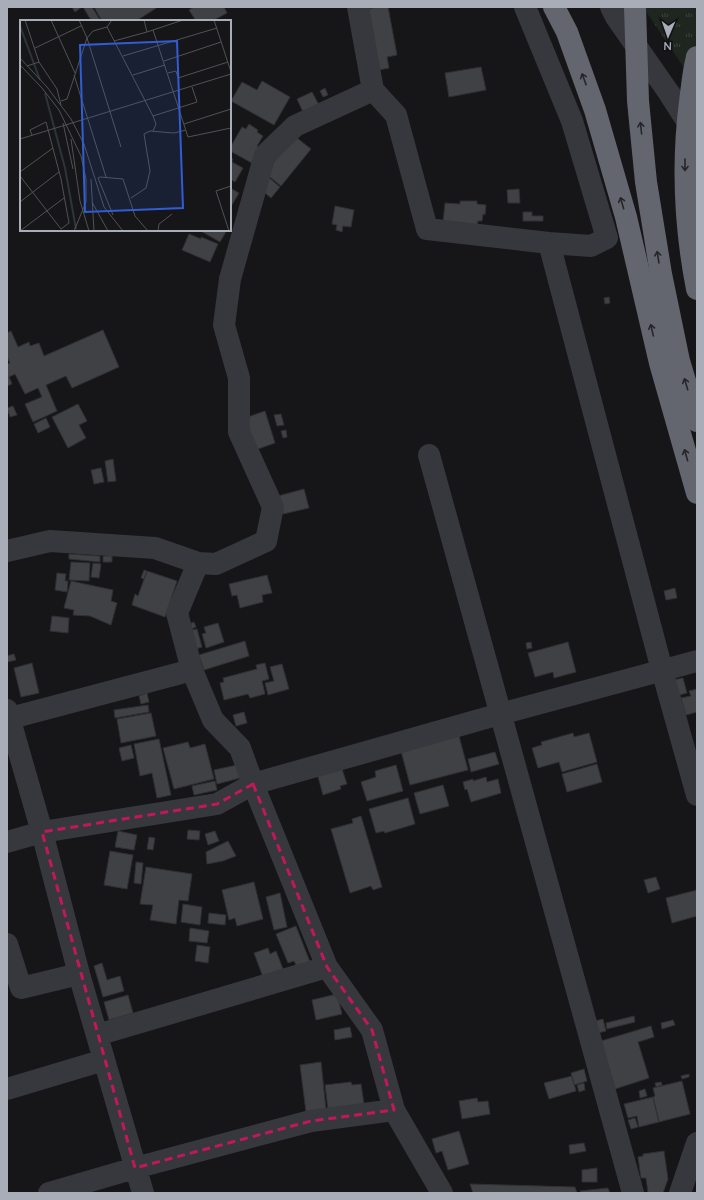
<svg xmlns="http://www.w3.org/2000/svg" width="704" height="1200" font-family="Lato,sans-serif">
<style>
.grass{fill:url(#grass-tufts)}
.building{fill:#404145;stroke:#303034}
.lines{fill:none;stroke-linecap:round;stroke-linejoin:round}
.minor{stroke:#37383d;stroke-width:22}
.highway{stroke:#63666e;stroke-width:22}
.highway-bridge{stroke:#63666e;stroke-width:22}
.oneway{stroke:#26262a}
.marked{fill:none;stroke:#c2185b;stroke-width:3;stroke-dasharray:8 5;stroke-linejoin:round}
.inset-river{fill:none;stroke:#2c353c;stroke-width:2}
.inset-road{fill:none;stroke:#505258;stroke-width:1}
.view{fill:#325cd3;fill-opacity:0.15;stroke:#325cd3;stroke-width:2}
.inset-edge{fill:none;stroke:#a8adb8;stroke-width:2}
</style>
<defs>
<pattern id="grass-tufts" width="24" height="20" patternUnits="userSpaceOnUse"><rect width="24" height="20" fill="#1e261f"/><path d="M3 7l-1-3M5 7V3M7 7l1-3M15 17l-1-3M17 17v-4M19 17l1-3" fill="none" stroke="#3c433d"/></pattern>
</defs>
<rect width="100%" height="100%" fill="#161618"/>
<!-- grass -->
<path class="grass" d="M643,7H697V87Z"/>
<!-- building -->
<path class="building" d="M72,7H82L75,12Z
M83,7H92L100,20L98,21L91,20Z
M94,7H158L136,21H102Z
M194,7H224L227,13L212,21H196L189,10Z
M377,7H388L397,55L387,57L389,68L379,70L367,9Z
M481,67L486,90L449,97L445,73Z
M262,81L290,97L274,125L231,101L242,82L257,90Z
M325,88L328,95L323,97L320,91Z
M312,92L319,105L303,112L297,99Z
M249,124L258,130L257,132L263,136L257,146L260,148L252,163L230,151V148L242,127L246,129Z
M297,138L311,149L281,186L265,173L289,143Z
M230,157L233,159L232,162L243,168L235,182L230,179Z
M267,176L280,187L271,198L258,187Z
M230,188L239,193L230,208Z
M519,189L520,203H508L507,190Z
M460,201H477V204L486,205L485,215L483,214L482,221H478L477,226L443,222L445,203L460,204Z
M335,206L354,210L351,227L343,226L342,232L336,230L337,225L332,224Z
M523,212H532V216H543V221H523Z
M199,230H227L220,242Z
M189,234L201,239V237L218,244L210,262L182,250Z
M609,297L610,303L605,304L604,298Z
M103,330L119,367L72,388L66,376L46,385L57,411L33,422L25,404L42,397L38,388L25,394L15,374L9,377L12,384L7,386V364L10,363L7,357V333L11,331L18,347L29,342L30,346L39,343L44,356Z
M78,404L87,421L79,425L86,438L68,448L52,417Z
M13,406L17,415L10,417L7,408Z
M265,411L275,443L255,450L245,418Z
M281,414L284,425L277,426L274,415Z
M46,418L50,427L38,433L34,424Z
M286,430L287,437L283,438L281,431Z
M113,459L116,481L108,482L105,461Z
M101,468L104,482L94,484L91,470Z
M304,489L309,508L283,514L278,496Z
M69,554L100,556V562L69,559Z
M103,556H112V562H103Z
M71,562L90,563L89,581L69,580Z
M93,563L101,564L99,578L91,577Z
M144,570L147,571L144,579L141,578Z
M147,571L177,581L165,617L132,605L135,594L138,596Z
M57,573L66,574L65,581H68L67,592L55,590Z
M267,575L272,593L262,595L263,602L240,608L237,595L232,596L229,584Z
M71,581L113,590L111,601L117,603L111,625L90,616L73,615L74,610L64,608Z
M675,588L677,598L666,600L664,591Z
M52,616L69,618L68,633L50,631Z
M194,622L196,627L189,630L187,625Z
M218,623L224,642L206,648L202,634L206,633L204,627Z
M197,629L202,647L193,650L188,631Z
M245,641L249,656L204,670L199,655Z
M531,642L532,648L527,649L526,643Z
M568,642L576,672L554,678L553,672L535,677L528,653Z
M14,654L16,660L7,662V656Z
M32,663L39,693L21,697L14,668Z
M265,663L269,679L262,681L265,694L250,698L248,694L224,700L220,683L224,682L223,678L257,669L256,665Z
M282,664L289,689L268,695L265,683L274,681L270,667Z
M683,678L687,693L676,696L673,680Z
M697,689V712L686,715L681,698L691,696L689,691Z
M147,693L149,702L141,704L139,696Z
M148,705L149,712L115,718L114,710Z
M244,712L247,723L236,726L233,715Z
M151,713L156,736L121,743L117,719Z
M573,733L574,737L589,733L597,762L562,772L559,762L538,768L532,748L542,745L541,742Z
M459,736L468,770L410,785L401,751Z
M159,739L171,795L157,798L152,773L140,776L134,744Z
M188,742L190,748L205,744L214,779L174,789L163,748Z
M131,745L134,758L122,761L119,748Z
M495,752L499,764L471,772L468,759Z
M597,764L602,782L567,792L562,774Z
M237,765L240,778L217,784L214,770Z
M396,765L403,791L367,801L361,782L376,777L375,771Z
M342,769L347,784L340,786L341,789L323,795L317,773Z
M486,777L487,782L498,779L501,793L471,802L467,789L465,790L463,782L473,779V781Z
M215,781L217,790L194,795L192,786Z
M443,785L449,806L420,814L414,793Z
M408,798L415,824L385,833L384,831L376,833L369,809Z
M361,816L382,887L373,890L371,886L350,893L331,829L353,823L352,819Z
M188,830L200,831L199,840L187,839Z
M118,831L137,835L134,850L115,847Z
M215,831L219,841L208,845L205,834Z
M149,837L155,838L153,850L147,849Z
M228,841L236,856L223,861L207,864L206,852Z
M110,851L133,855L127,889L104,885Z
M136,862L143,863L141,884L134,883Z
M146,867L192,874L188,901L179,900L176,924L150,920L153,905L140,904Z
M656,877L660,889L648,893L644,880Z
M254,882L263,919L237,926L235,918L229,920L222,890Z
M697,890V916L672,923L666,898Z
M280,893L287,927L274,930L266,897Z
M183,904L202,907L200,925L181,922Z
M209,913L226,915L225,925L208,923Z
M296,926L310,962L297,967L294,961L288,963L276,934Z
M190,928L209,931L207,943L189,941Z
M197,945L210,947L208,963L195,961Z
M268,948L270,954L276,951L283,969L263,977L254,953Z
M102,963L107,980L120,976L124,991L103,997L94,966Z
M337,994L342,1014L316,1020L312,1000Z
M128,995L133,1013L109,1020L104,1002Z
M634,1016L635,1022L607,1029L606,1023Z
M603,1019L606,1031L598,1033L595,1021Z
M673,1020L675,1025L662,1029L661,1023Z
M651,1026L654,1037L638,1042L649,1078L615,1089L601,1041Z
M350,1027L352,1037L335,1040L334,1030Z
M321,1062L326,1110L306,1112L300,1065Z
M584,1069L587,1081L574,1085L571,1073Z
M689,1074V1077L682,1079L681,1076Z
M572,1076L576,1091L549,1099L544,1083Z
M682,1081L690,1114L659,1122L653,1097L655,1096L653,1088Z
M351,1082L352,1085L361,1084L364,1104L328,1109L325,1085Z
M661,1082L662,1085L656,1087L655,1083Z
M584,1083L585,1090L579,1092L577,1085Z
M645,1089L647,1096L640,1098L639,1091Z
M653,1097L659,1122L639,1127L637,1116L628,1118L624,1104Z
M477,1098L478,1102L488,1101L490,1114L462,1119L459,1101Z
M635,1118L638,1127L631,1129L628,1120Z
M459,1131L469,1164L448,1170L442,1151L436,1153L432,1139Z
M584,1143L586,1151L570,1154L569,1145Z
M664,1151L668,1179L663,1193H648L646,1178H641L638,1157L643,1156V1154Z
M597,1168V1182H582V1170Z
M470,1184L575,1187L577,1193H473Z
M608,1188L610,1193H581L580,1191Z"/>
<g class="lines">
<!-- minor -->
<path class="minor" d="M358,7L373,90L396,115L427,229L549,243L591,246L607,238L572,121L525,7
M611,7L616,17L669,93L694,132
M549,243L662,670L697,795
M429,455L633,1193
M7,551L50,541L155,548L198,563L216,564L266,541L273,507L239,432V378L224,325L230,279L265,155L295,126L373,90
M198,563L177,613L192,670L213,720L240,748L253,784L327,967L372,1030L394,1110L442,1193
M7,710L42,832L79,974L143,1193
M7,719L192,670
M7,842L42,832L217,804L253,784L500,714L697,661
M7,944L21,988L79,974
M97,1035L327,967
M7,1089L104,1060
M49,1193L135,1168L311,1121L394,1110
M680,1193L697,1143"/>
<!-- highway -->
<path class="highway" d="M554,7L567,32L595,110L626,217L660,363L697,493"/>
<!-- highway-bridge -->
<path class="highway-bridge" d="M635,7L638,101L646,182L661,274L679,361L697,421
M697,57C693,72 692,87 690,102C682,164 685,227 697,289"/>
</g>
<!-- one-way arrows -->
<defs><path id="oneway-shaft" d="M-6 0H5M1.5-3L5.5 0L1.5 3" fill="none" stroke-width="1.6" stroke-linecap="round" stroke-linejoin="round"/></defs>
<g class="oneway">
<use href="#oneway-shaft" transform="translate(584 79) rotate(-110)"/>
<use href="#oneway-shaft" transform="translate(641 128) rotate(-96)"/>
<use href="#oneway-shaft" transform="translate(685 165) rotate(90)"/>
<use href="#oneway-shaft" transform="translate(622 203) rotate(-106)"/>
<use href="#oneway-shaft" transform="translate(658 257) rotate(-99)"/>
<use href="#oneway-shaft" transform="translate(652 330) rotate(-103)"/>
<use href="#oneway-shaft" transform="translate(686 384) rotate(-107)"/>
<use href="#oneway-shaft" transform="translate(686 455) rotate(-106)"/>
</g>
<!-- marked area -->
<path class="marked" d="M253,784L327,967L372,1030L394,1110L311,1121L135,1168L42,832L217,804Z"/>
<!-- overview -->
<g transform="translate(20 20)">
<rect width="211" height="211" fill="#161618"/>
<path class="inset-river" d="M0,6L20,60M25,73L45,148L56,209"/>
<path class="inset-road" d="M5,0L19,42L37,69L41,85M31,0L55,53M59,0L67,18L101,127M124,0L127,12L133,10L168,117L211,108M194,0L211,52M87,7L133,96L136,104L133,111M133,10L163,0M94,21L127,12M15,28L61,6M103,36L197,8M0,38L27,67L51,99L64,124L84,187L103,211M144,41L201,22M0,45L22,68L39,90L61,136L66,159V182L54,211M7,46L19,42M148,53L156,51L158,58L208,42M54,55L86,157M113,55L145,45M41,81L47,79L67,18L73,11L87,7L92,0M133,96L177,82L172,67M43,103L53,149M164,104L211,89M0,119L211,54M51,119L60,181L69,211M0,152L33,128M0,156L41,209L49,203L41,159L26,102L10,110L12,115M71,159L74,211M111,178L126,168L130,151L124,114L130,111L154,113L166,110M0,182L39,152M72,182L88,211M93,195L78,158L80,157L103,159L115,196L128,211M0,211L44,178M138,211L139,204L152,194M209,211L196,171L211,166"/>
<path class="view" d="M157,21L163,188L65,192L60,25Z"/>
<rect width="211" height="211" class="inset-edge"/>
</g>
<!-- border -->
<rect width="704" height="1200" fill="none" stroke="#a8adb8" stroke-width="16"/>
<!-- north arrow -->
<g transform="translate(668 36) rotate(182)" stroke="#111113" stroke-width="3" paint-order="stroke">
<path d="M0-3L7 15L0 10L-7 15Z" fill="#a8adb8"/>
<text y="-6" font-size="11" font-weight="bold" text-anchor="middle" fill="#a8adb8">N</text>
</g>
</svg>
